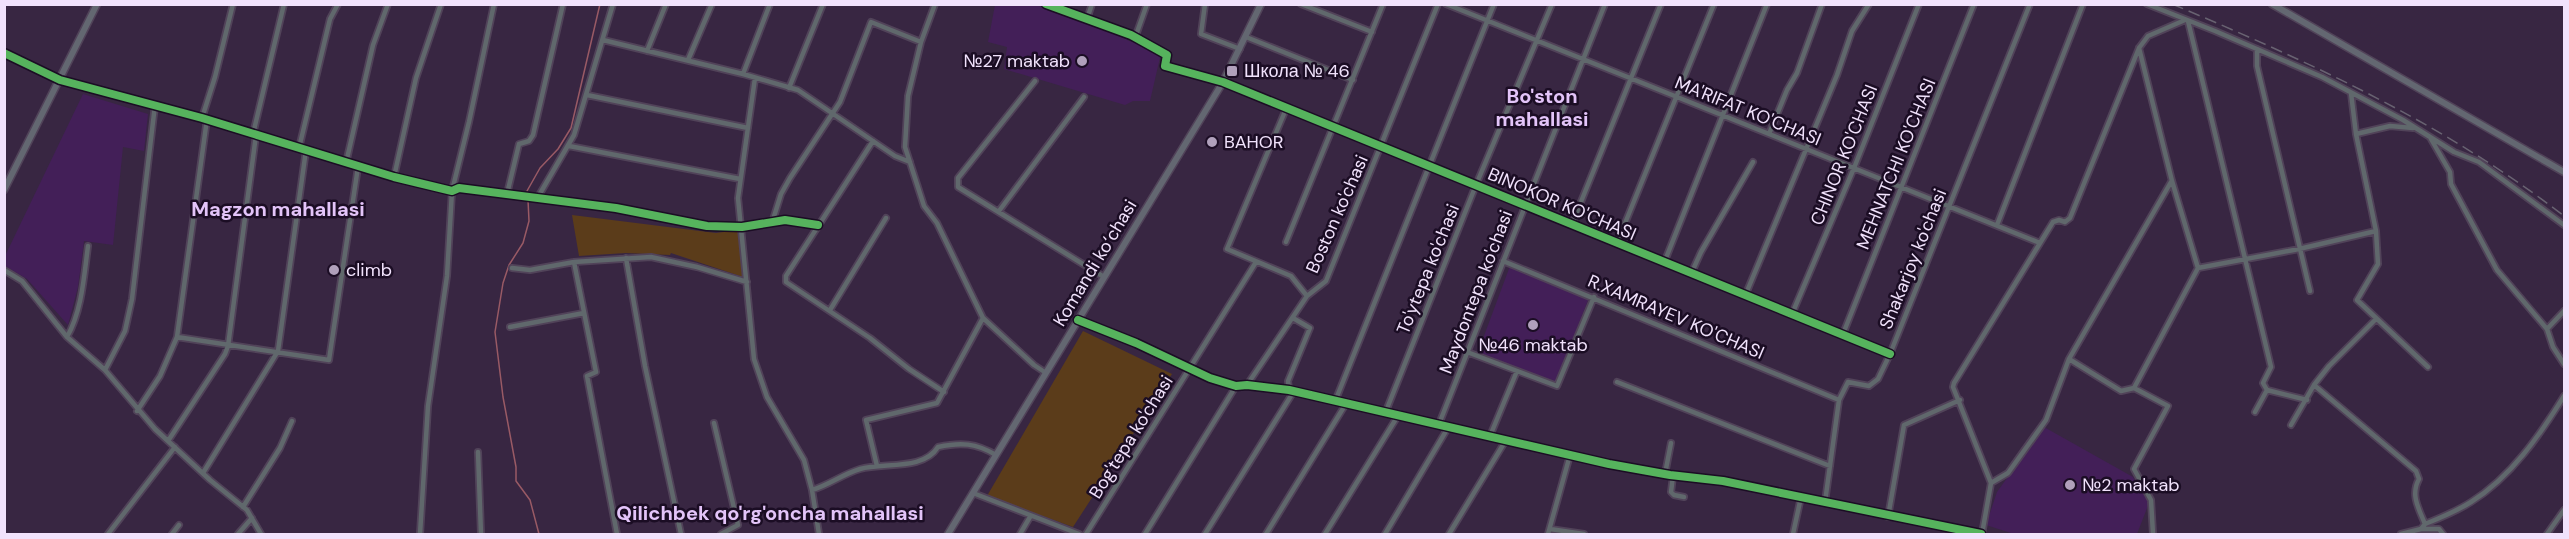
<svg xmlns="http://www.w3.org/2000/svg" width="2569" height="539" font-family="'DM Sans',sans-serif">
<style>
.built{fill:#431f58}
.green{fill:#5b3c1a}
.lines{fill:none;stroke-linecap:round;stroke-linejoin:round}
.stream{stroke:#995a65;stroke-width:1.5}
.minor-casing{stroke:#514359;stroke-width:8}
.major-casing{stroke:#514359;stroke-width:9}
.minor{stroke:#60686c;stroke-width:4.5}
.major{stroke:#636771;stroke-width:6}
.rail{stroke:#686271;stroke-width:1.5;stroke-dasharray:12 6;stroke-linecap:butt}
.cycleway-casing{stroke:#1b0d24;stroke-width:11}
.cycleway{stroke:#56b35d;stroke-width:8}
.poi-dot{fill:#b0a0bb;stroke:#1b0d24;stroke-width:2}
.labels{text-anchor:middle;dominant-baseline:central;stroke-width:5;stroke-linejoin:round;paint-order:stroke}
.poi-label{font-size:18px;fill:#f1e2fc;stroke:#1b0d24;text-anchor:start}
.street-label{font-size:18px;fill:#f1e2fc;stroke:#1b0d24}
.neighbourhood-label{font-size:20px;font-weight:bold;fill:#e3c4f9;stroke:#1b0d24}
</style>
<rect width="100%" height="100%" fill="#382642"/>
<!-- built -->
<path class="built" d="M995,5H1036L1128,36L1127,40L1161,53L1150,101H1133L1125,105L1004,69L1007,47L988,42Z
M83,94L148,114L144,151L123,147L113,245L84,241L78,287L68,325L27,279L5,266V256Z
M1510,266L1589,298L1555,383L1478,352Z
M2044,427L2133,477L2149,503L2137,534H2014L1986,525L1997,492Z"/>
<!-- green -->
<path class="green" d="M572,215L716,233L738,230L743,277L671,253L670,255L626,253L579,256Z
M1083,331L1172,374L1073,527L987,496Z"/>
<g class="lines">
<!-- stream -->
<path class="stream" d="M527,191L540,168L558,149L571,128L600,4
M528,200L529,221L523,243L509,265L503,283L495,332L503,397L516,467V481L530,500L539,534"/>
<defs>
<path id="minor" d="M935,4L921,42L908,96L905,147L924,206L937,223L983,318L1034,365L1046,373
M1046,4L1131,35L1167,55L1165,66L1223,82L1890,354
M1205,4L1201,34L1240,49
M1301,4L1372,32
M1446,4L2040,243
M2147,4L2215,31L2322,77L2403,120L2454,152L2479,162L2564,225
M1087,19L1092,4
M2188,21L2271,367L2263,383L2267,390L2255,412
M1246,37L1353,80
M1135,38L1147,4
M603,40L743,74L798,90L895,156L910,162
M2257,49V66L2310,291
M647,51L666,4
M4,53L60,80L202,118L394,177L452,191L459,188L616,208L707,226L742,227L785,220L818,225
M688,60L712,4
M743,74L770,4
M755,78L738,198L754,359L767,397L804,460L812,490L819,534
M1035,81L958,178V187L1104,277
M789,88L823,4
M2351,93L2356,134L2376,231L2378,264L2357,300L2428,367
M587,95L748,128
M1286,109L1227,249L1291,276L1307,296
M202,118L215,77L233,4
M253,134L284,4
M1769,134L1787,90L1797,73L1822,4
M2356,134L2390,126L2413,128
M2431,139L2450,172L2451,184L2497,270L2547,329L2553,347L2564,364
M873,141L786,276V282L870,338L909,369L944,392
M569,146L740,179
M299,148L330,19L338,4
M346,163L373,45L388,4
M394,177L416,78L441,4
M507,194L519,144L529,141L533,135L563,4
M538,197L574,135L613,4
M999,211L1084,97
M772,223L781,194L790,178L840,102L871,22L921,42
M1572,224L1661,4
M1997,225L2083,4
M1286,242L1383,4
M1617,243L1714,4
M626,258L645,366L681,534
M1503,261L1839,400
M574,262L596,372L587,376L617,534
M1664,263L1767,4
M512,268L530,270L574,262L651,257L697,267L747,282
M2198,268L2299,249L2376,231
M4,270L22,281L67,337L105,370L155,429L210,480L247,510L261,534
M1691,274L1701,252L1753,162
M1745,296L1837,75L1852,31L1869,4
M830,310L886,218
M1792,314L1854,168L1919,4
M1078,320L1136,343L1210,378L1236,386L1247,385L1289,390L1609,464L1670,475L1723,481L1981,534
M510,327L584,313
M2547,329L2564,311
M1843,334L1974,4
M67,337C82,311 84,276 88,246
M177,337L329,360L358,167
M1467,352L1557,386L1594,297
M2069,359L2121,391L2134,388L2168,406L2134,469L2151,500L2153,534
M105,370L125,331L132,299L155,105
M1617,382L1830,466
M1247,385L1307,296L1326,281L1438,4
M2314,385L2416,471L2419,479C2410,495 2419,509 2425,524
M2134,388L2198,268L2172,181L2139,48
M1289,390L1288,381L1310,328L1293,318
M2267,390L2307,400
M1336,399L1494,4
M137,411L160,376L177,337L207,119
M1386,411L1476,185L1552,4
M714,423L738,525L721,534
M1439,424L1605,4
M2291,425L2314,385L2329,366L2376,319
M1490,436L1517,371
M168,441L225,354L228,346L256,135
M478,452L481,534
M877,466L866,420L937,403L983,318
M203,473L278,351L306,150
M1665,474L1671,443
M1673,476L1671,492L1674,495L1684,497
M1991,483L2008,473L2046,420L2069,359L2171,182
M812,490C829,485 843,474 860,469C884,462 923,471 938,447C961,442 976,443 996,455
M973,493L1079,534
M1825,502L1839,400L1848,382L1869,386L1878,379L1890,354L2030,4
M243,507L280,448L292,421
M1888,517L1904,425L1960,400
M1550,529L1584,534
M2421,529H2439L2443,534
M108,534L175,447
M172,534L179,525
M238,534L252,518
M420,534L428,406L447,276L452,191L469,122L494,4
M1020,534L1030,517
M1086,534L1256,262
M1145,534L1236,386
M1205,534L1294,391
M1266,534L1347,402
M1325,534L1399,414
M1385,534L1449,426
M1449,534L1506,440
M1548,534L1570,455
M1793,534L1801,497
M1982,534L1991,483L1953,387L1954,383L2053,222L2059,220L2065,222L2070,218L2139,48L2148,36L2185,20
M2401,534L2421,529L2425,524C2440,518 2457,511 2471,502C2511,477 2540,435 2564,396
M2547,534L2564,510"/>
<path id="major" d="M2272,4L2564,172
M4,190L97,4
M948,534L1223,82L1261,4"/>
</defs>
<!-- minor casing -->
<use href="#minor" class="minor-casing"/>
<!-- major casing -->
<use href="#major" class="major-casing"/>
<!-- minor -->
<use href="#minor" class="minor"/>
<!-- major -->
<use href="#major" class="major"/>
<!-- rail -->
<path class="rail" d="M2172,4C2310,62 2445,124 2564,216"/>
<defs>
<path id="cycleway" d="M1046,4L1131,35L1167,55L1165,66L1223,82L1890,354
M4,53L60,80L202,118L394,177L452,191L459,188L616,208L707,226L742,227L785,220L818,225
M1078,320L1136,343L1210,378L1236,386L1247,385L1289,390L1609,464L1670,475L1723,481L1981,534"/>
</defs>
<!-- cycleway casing -->
<use href="#cycleway" class="cycleway-casing"/>
<!-- cycleway -->
<use href="#cycleway" class="cycleway"/>
</g>
<!-- markers -->
<g class="poi-dot">
<circle cx="1082" cy="61" r="6"/>
<rect x="1226" y="65" width="12" height="12" rx="3"/>
<circle cx="1212" cy="142" r="6"/>
<circle cx="334" cy="270" r="6"/>
<circle cx="1533" cy="325" r="6"/>
<circle cx="2070" cy="485" r="6"/>
</g>
<g class="labels">
<!-- poi labels -->
<g class="poi-label">
<text x="1070" y="61" text-anchor="end">№27 maktab</text>
<text x="1244" y="71">Школа № 46</text>
<text x="1224" y="142">BAHOR</text>
<text x="346" y="270">climb</text>
<text x="1533" y="345" text-anchor="middle">№46 maktab</text>
<text x="2082" y="485">№2 maktab</text>
</g>
<!-- street labels -->
<g class="street-label">
<text transform="translate(1748 111) rotate(22)">MA'RIFAT KO'CHASI</text>
<text transform="translate(1844 155) rotate(-68)">CHINOR KO'CHASI</text>
<text transform="translate(1896 164) rotate(-68)">MEHNATCHI KO'CHASI</text>
<text transform="translate(1562 204) rotate(23)">BINOKOR KO'CHASI</text>
<text transform="translate(1337 214) rotate(-66)">Boston ko'chasi</text>
<text transform="translate(1913 259) rotate(-68)">Shakarjoy ko'chasi</text>
<text transform="translate(1095 263) rotate(-59)">Komandi ko‘chasi</text>
<text transform="translate(1428 269) rotate(-68)">To'ytepa ko'chasi</text>
<text transform="translate(1476 292) rotate(-69)">Maydontepa ko'chasi</text>
<text transform="translate(1676 317) rotate(23)">R.XAMRAYEV KO'CHASI</text>
<text transform="translate(1131 437) rotate(-58)">Bog'tepa ko'chasi</text>
</g>
<!-- neighbourhood labels -->
<g class="neighbourhood-label">
<text x="1542" y="96">Bo'ston<tspan x="1542" dy="23">mahallasi</tspan></text>
<text x="278" y="209">Magzon mahallasi</text>
<text x="770" y="513">Qilichbek qo'rg'oncha mahallasi</text>
</g>
</g>
<!-- border -->
<rect width="2569" height="539" fill="none" stroke="#f1e2fc" stroke-width="12"/>
</svg>
